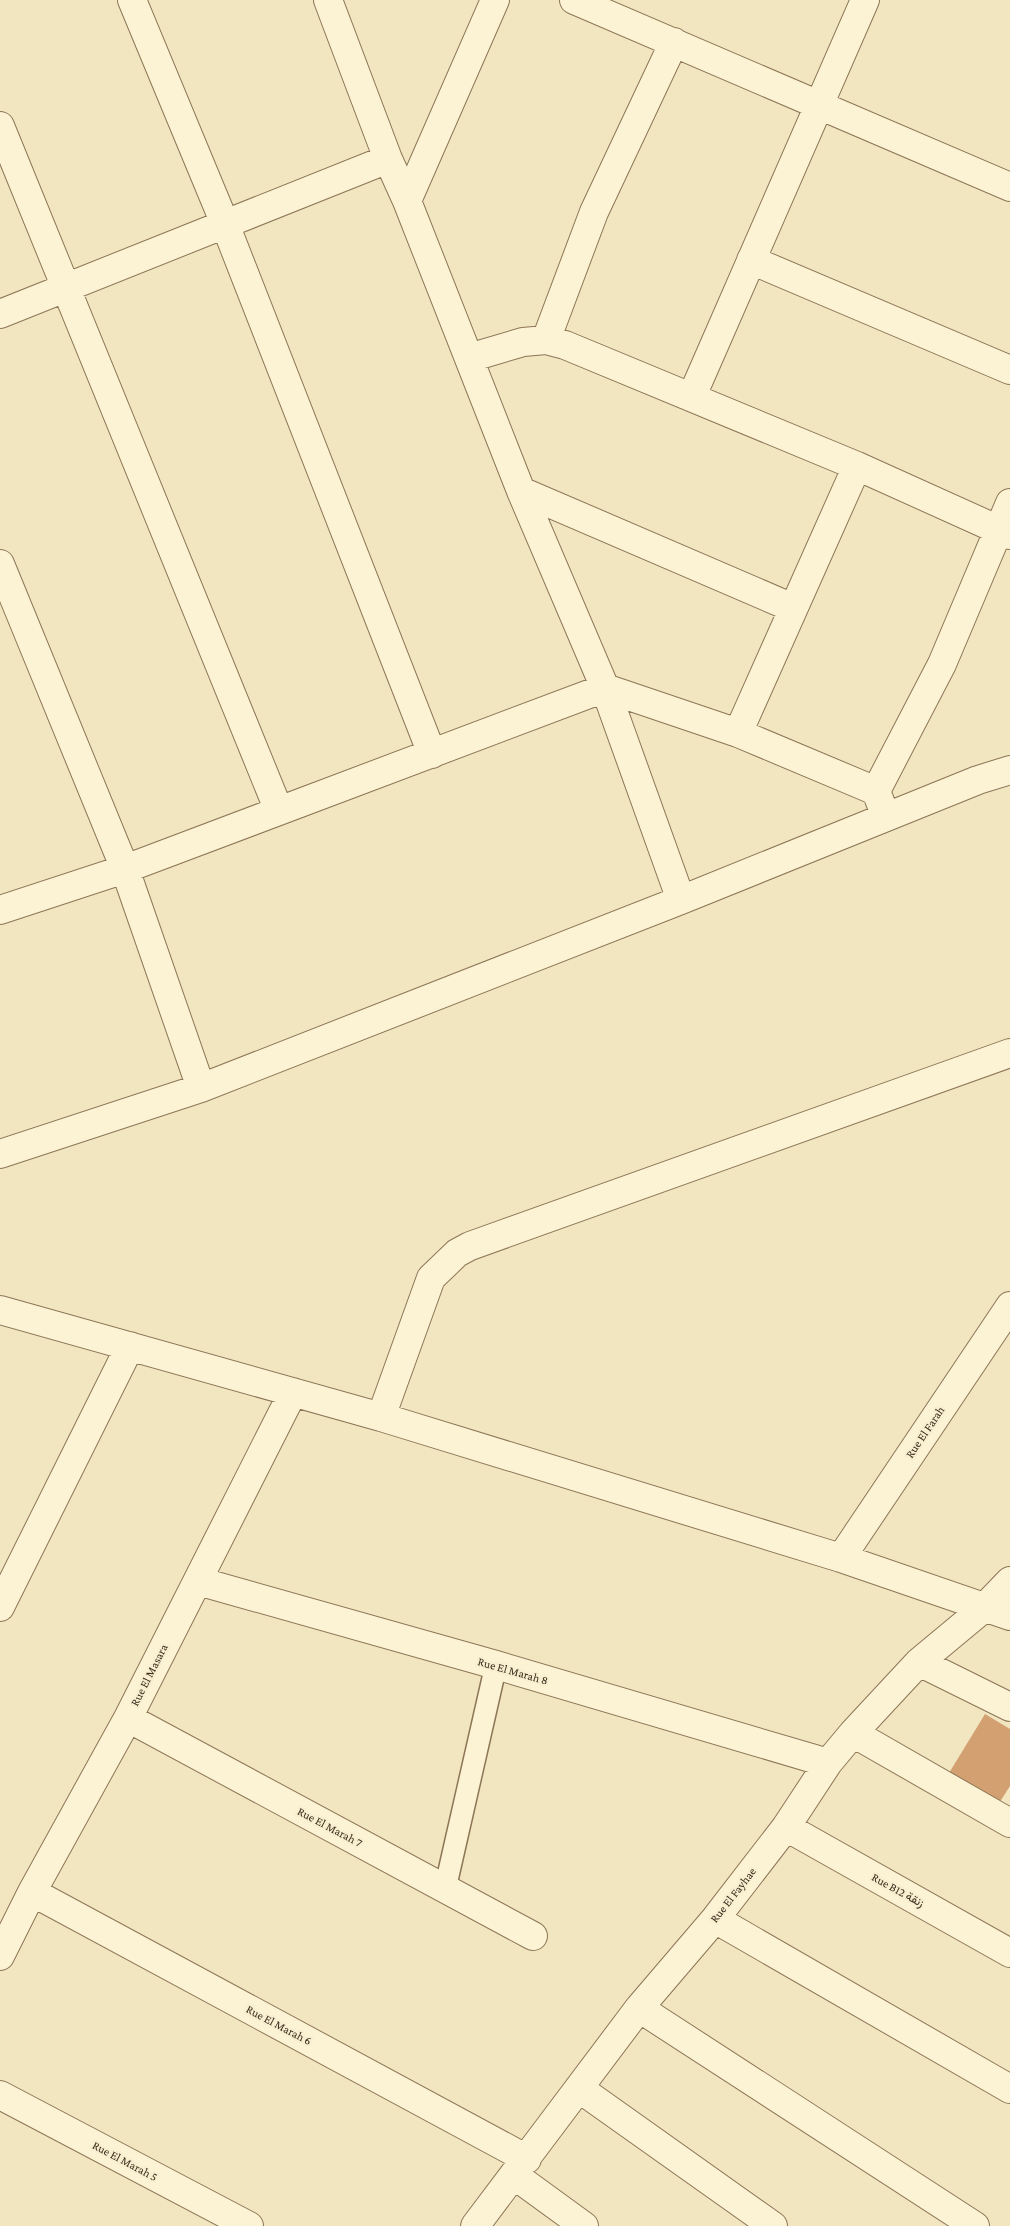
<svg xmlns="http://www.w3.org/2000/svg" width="1010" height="2226" font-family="'Crimson Pro',Vazirmatn,serif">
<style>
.building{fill:#d3a072}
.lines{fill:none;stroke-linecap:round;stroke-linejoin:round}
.lane-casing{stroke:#8c7656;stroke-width:24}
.street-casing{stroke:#8c7656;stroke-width:30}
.lane{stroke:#fcf2d4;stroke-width:21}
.street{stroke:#fcf2d4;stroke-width:28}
.labels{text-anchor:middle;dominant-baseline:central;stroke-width:4.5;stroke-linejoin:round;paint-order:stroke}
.street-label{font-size:12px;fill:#3b2c1c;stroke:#f8efd0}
</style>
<rect width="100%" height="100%" fill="#f2e6c0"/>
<!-- building -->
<path class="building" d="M985,1714L1010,1729V1786L996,1808L946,1778Z"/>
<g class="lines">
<defs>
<path id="lane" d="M445,1889L496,1665"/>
<path id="street" d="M132,0L225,224L432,754
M328,0L388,159L407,201L521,491L605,688L681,900
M574,0L1010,187
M0,126L279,811
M407,201L495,0
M751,260L1010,370
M0,314L388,159
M546,340L594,212L674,42
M469,358L523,342L546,340L565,345L857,466L1010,535
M692,396L865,0
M521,491L793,608
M0,564L125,869L201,1088
M738,733L857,466
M876,791L942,664L1010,503
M0,910L125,869L605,688L738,733L876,791L886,817
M0,1154L201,1088L681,900L978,780L1010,770
M0,1310L381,1417L841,1558L1010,1616
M381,1417L431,1278L457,1253L470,1246L1010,1053
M841,1558L1010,1306
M198,1581L496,1665L828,1763
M0,1607L130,1346
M919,1662L1010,1707
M128,1718L533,1936
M853,1733L1010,1823
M786,1827L1010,1953
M32,1892L527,2159
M715,1919L1010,2089
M0,1956L32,1892L128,1718L293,1392
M639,2008L975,2226
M580,2089L773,2226
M0,2095L249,2226
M514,2175L584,2226
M475,2226L639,2008L715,1919L786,1827L828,1763L853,1733L919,1662L984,1608L1010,1581"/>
</defs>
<!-- lane casing -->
<use href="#lane" class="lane-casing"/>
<!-- street casing -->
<use href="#street" class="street-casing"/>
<!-- lane -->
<use href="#lane" class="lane"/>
<!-- street -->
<use href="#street" class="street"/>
</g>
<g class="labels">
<!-- street labels -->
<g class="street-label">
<text transform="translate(925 1432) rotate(-56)">Rue El Farah</text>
<text transform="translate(513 1671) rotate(16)">Rue El Marah 8</text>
<text transform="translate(149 1675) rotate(-63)">Rue El Masara</text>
<text transform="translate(330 1827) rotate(28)">Rue El Marah 7</text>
<text transform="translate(898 1890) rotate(29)">Rue B12 زنقة</text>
<text transform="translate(733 1895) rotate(-52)">Rue El Fayhae</text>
<text transform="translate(279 2025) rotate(28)">Rue El Marah 6</text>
<text transform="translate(125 2161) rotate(28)">Rue El Marah 5</text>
</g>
</g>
</svg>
